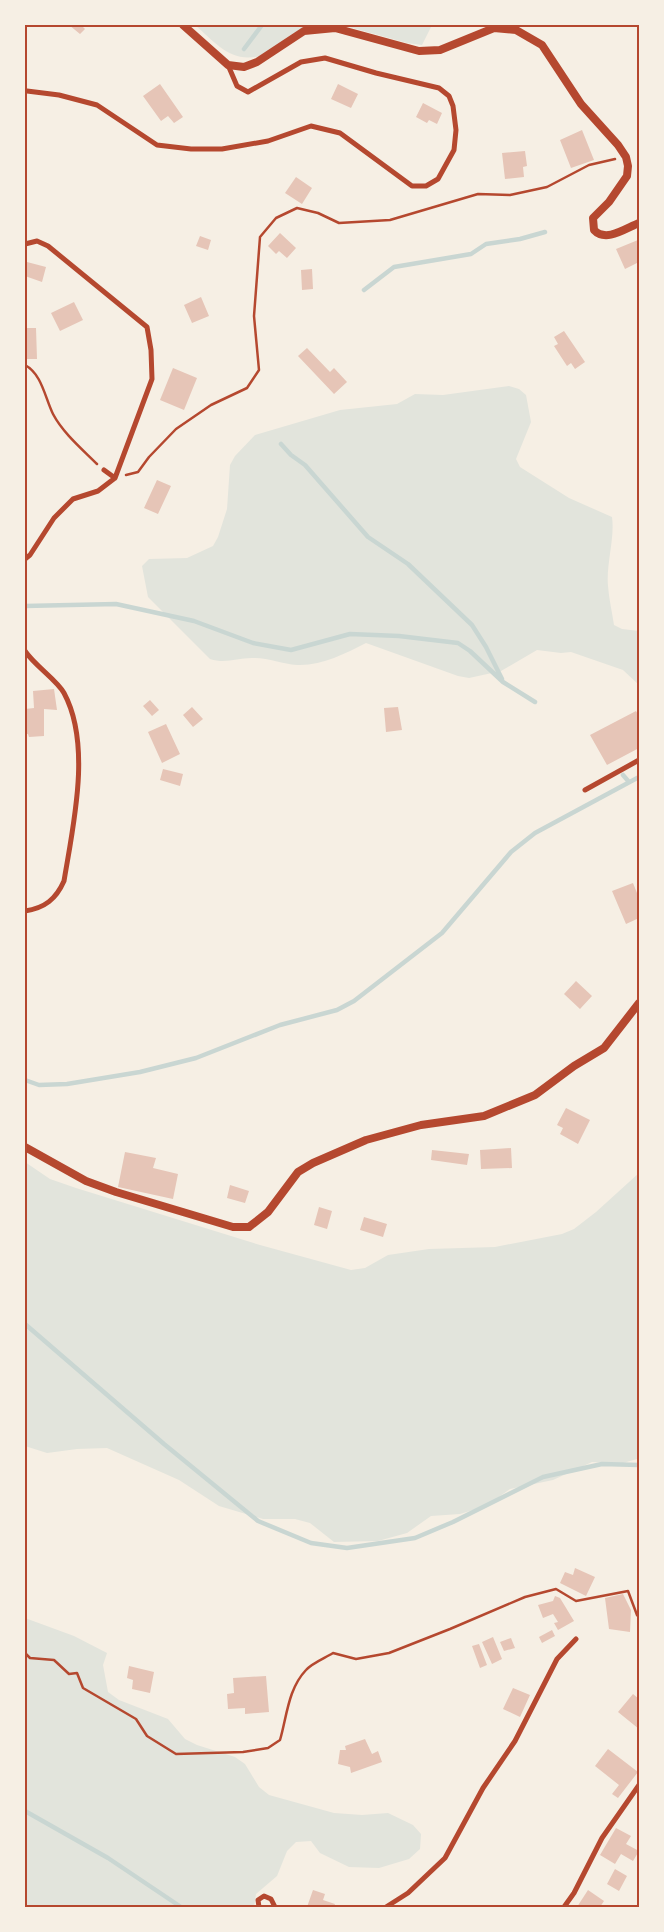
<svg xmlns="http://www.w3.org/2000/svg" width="664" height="1932" font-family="'Fira Sans',sans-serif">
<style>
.green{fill:#e2e4dc}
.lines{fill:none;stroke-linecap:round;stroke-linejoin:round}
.stream{stroke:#c9d6d2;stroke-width:4.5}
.building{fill:#e6c5b7}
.path{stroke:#b5482f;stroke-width:2.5}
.minor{stroke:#b5482f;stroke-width:5}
.tertiary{stroke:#b5482f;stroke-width:8}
.neatline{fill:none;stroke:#b5482f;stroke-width:2}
</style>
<rect width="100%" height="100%" fill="#f6efe4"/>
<!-- green -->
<path class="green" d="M195,25H321L260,56C230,63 216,43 195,25Z
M342,25H432L422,45L407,43Z
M509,386L519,389L526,395L531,422L516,459L520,467L569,498L612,517C615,538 606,564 608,586C609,599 612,612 614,625L622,629L639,631V685L623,670L571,652L561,653L537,650L501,671L469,678L458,676L366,643C344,654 322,666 297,665C282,664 267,657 252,658C236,658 226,664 210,659L148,597L142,566L149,559L187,558L213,546L218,537L227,509L230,465L235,456L255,435L340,410L397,404L415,394L443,395Z
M25,1162L50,1179L76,1188L260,1245L351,1270L365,1268L388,1255L429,1249L495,1247L562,1234L574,1229L596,1212L639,1173V1457L637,1459L623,1463L592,1462L553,1480L510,1489L486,1506L460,1514L431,1516L407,1533L378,1541L334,1542L310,1523L295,1519H263L219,1506L179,1480L107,1448L77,1449L47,1453L25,1446Z
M25,1618L74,1636L107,1653L103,1665L108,1692L119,1700L168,1719L185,1739L197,1745L235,1757L245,1764L259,1787L269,1795L334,1813L362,1815L388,1813L413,1825L421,1834L420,1849L409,1859L379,1868L349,1867L320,1853L311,1841L296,1842L287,1851L277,1876L256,1894L254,1907H25Z"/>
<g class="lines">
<!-- stream -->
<path class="stream" d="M244,49L262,25
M364,290L394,267L471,254L486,244L520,239L545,232
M281,444L291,455L305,465L368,537L408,564L472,625L486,647L502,679
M25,606L116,604L194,621L253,643L291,650L350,634L399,636L458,643L470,651L503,682L535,702
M623,775L629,782
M25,1080L39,1085L67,1084L140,1072L196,1058L280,1025L337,1010L354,1001L442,933L511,852L535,833L639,777
M25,1324L164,1444L258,1521L311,1543L347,1548L415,1538L453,1522L543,1477L602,1464L639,1465
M25,1811L108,1858L181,1907"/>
</g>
<!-- building -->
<path class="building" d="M69,25H81L85,29L80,34Z
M160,84L183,117L174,123L168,116L161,121L143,96Z
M338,84L358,94L351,108L331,99Z
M423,103L442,113L437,124L429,120L427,123L416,117Z
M582,130L594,160L571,168L560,140Z
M525,151L527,166L523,167L524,177L505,179L502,153Z
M296,177L312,188L302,204L285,193Z
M280,233L296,248L287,258L279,251L276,254L268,246Z
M200,236L211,240L208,250L196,246Z
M638,240L639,262L625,269L616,249Z
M27,262L46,267L42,282L25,276Z
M312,269L313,289L302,290L301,270Z
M201,297L209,316L192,323L184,305Z
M74,302L83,320L60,331L51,313Z
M25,328H36L37,359H25Z
M564,331L585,362L575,369L571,363L567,366L554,346L558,344L554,337Z
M307,348L330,372L334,368L347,382L334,394L298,356Z
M173,368L197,378L184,410L160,400Z
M157,480L171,486L158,514L144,508Z
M54,689L57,710L44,709V736L29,737L28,734H25V709L34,708L33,691Z
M150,700L159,710L152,716L143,706Z
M192,707L203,719L193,727L183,715Z
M398,707L402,730L386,732L384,708Z
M636,711L639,716V748L607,765L590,735Z
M166,724L180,754L162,763L148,732Z
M163,769L183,774L180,786L160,780Z
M633,883L639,898V918L626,924L612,891Z
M576,981L592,996L580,1009L564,994Z
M566,1108L590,1120L578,1144L560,1134L563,1128L557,1125Z
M511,1148L512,1168L481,1169L480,1150Z
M432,1150L469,1154L467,1165L431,1160Z
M125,1152L156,1158L153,1168L178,1174L173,1199L118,1187Z
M230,1185L249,1191L245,1203L227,1198Z
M319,1207L332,1211L327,1229L314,1225Z
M364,1217L387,1224L383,1237L360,1230Z
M575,1568L595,1577L586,1596L560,1583L565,1572L573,1575Z
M623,1594L631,1610L630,1632L609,1629L605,1598Z
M555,1596L560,1598L574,1621L558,1630L554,1623L558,1622L553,1614L543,1618L538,1605L553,1601Z
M552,1630L555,1636L542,1643L539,1637Z
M493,1637L502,1659L492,1664L482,1642Z
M511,1638L515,1648L504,1651L500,1642Z
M479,1644L487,1665L480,1668L472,1646Z
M129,1666L154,1672L150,1693L132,1689L133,1680L127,1678Z
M266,1676L269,1712L245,1714V1708L228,1709L227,1694L234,1693L233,1678Z
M513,1688L530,1695L520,1717L503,1709Z
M633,1694L639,1699V1729L618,1712Z
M365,1739L372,1754L378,1751L382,1762L351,1773L350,1767L338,1764L340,1750H346L345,1746Z
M608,1749L638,1772L618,1798L612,1794L619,1785L595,1766Z
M616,1828L631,1836L626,1844L639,1851L633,1861L621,1854L615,1864L600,1855Z
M615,1869L627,1876L619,1891L607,1884Z
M313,1890L325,1894L323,1900L335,1904L334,1907H307Z
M588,1890L604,1901L600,1907H577Z"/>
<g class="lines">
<!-- path -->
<path class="path" d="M25,365C42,374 45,398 53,414C63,433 82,449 97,464
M126,475L138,472L149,457L176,429L211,405L247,388L259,370L254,316L260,237L276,218L297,208L318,213L339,223L390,220L478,194L510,195L547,187L589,165L615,159
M25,1653L30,1658L54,1660L69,1674L77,1673L83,1688L136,1719L147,1736L176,1754L243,1752L268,1748L280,1740C287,1716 288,1689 306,1670C312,1663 325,1658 333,1653L356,1659L389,1653L450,1629L525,1597L556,1589L576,1601L628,1591L637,1615L639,1617"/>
<!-- minor -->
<path class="minor" d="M27,91L59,95L97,105L157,145L191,149H222L268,141L311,126L340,133L412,186H426L438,179L454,150L456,130L453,106L449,96L439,88L376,73L325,58L301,62L248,92L237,86L228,65
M25,244L37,241L48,246L147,327L151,350L152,379L115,478L98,491L73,499L54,518L30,555L25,559
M104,470L115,478
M25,651C35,666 57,680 64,693C92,745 73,826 64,881C56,899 45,908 25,911
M585,790L639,760
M259,1907L258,1900L264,1896L271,1899L275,1907
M386,1907L408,1893L445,1858L483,1788L515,1741L557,1659L576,1639
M564,1907L574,1893L602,1838L639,1785"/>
<!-- tertiary -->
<path class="tertiary" d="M183,25L228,65L244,67L257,62L304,31L335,28L419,51L440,50L494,28L516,30L542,45L581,104L618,145L626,157L628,166L627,176L609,202L593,218L594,230C606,243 626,228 639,223
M25,1147L86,1181L116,1192L233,1227H249L268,1212L298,1172L313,1163L366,1140L421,1125L484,1116L535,1095L574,1066L604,1048L639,1003"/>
</g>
<!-- border -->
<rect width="664" height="1932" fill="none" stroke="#f6efe4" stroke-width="52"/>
<rect x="26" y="26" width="612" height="1880" class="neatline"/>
</svg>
